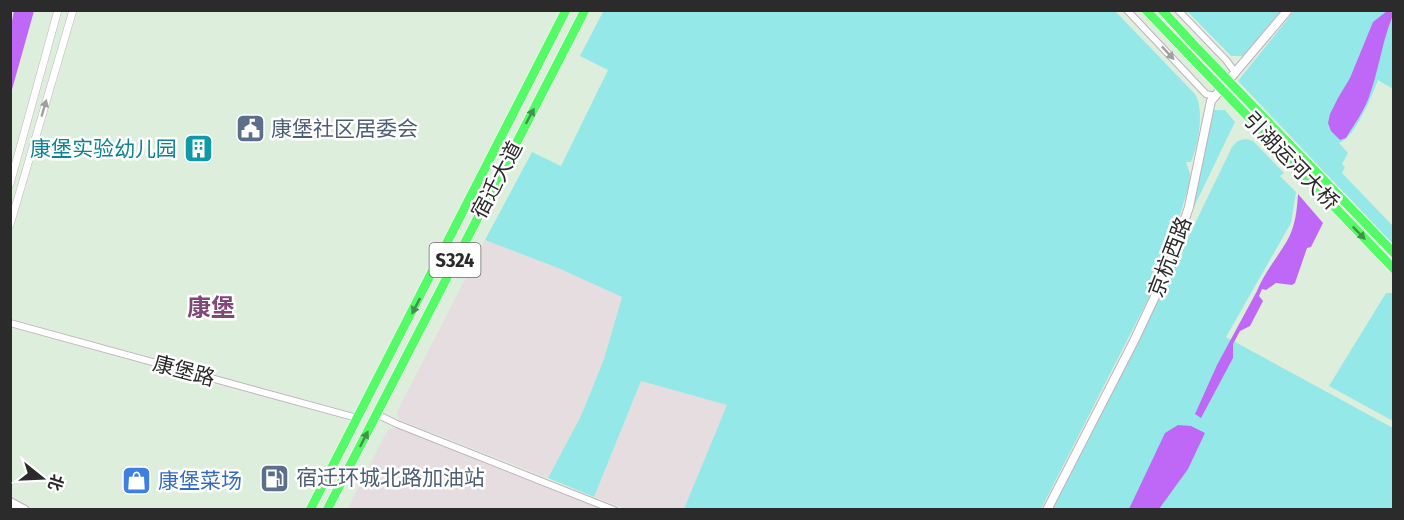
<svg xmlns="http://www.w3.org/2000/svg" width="1404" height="520" font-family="'Fira Sans Condensed','Noto Sans SC',sans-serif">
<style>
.industrial{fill:#e6dde1}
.green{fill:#95e8e8}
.water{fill:#bf68f7}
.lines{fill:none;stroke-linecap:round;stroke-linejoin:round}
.minor-casing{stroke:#c0b1bd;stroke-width:8}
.tertiary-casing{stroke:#c0b1bd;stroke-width:8}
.secondary-casing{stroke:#c0b1bd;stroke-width:10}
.primary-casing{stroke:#fff;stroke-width:10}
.minor{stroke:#fff;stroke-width:6}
.tertiary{stroke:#fff;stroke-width:7}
.secondary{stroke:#fff;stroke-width:8}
.primary{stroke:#55fb67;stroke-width:9}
.primary-bridge-casing{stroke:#fff;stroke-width:10;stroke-linecap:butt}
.primary-bridge{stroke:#55fb67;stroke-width:9}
.oneway{fill:#a0a0a0}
.oneway2{fill:#409349}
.labels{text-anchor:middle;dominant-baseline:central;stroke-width:5;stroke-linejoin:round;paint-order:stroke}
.shield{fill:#fff;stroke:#6b6b6b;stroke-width:1.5}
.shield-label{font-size:20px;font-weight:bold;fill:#2b2b2b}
.service-label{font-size:21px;fill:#4e5e75;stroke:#fff;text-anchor:start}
.culture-label{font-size:21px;fill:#0d838f;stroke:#fff;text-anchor:end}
.street-label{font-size:21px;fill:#2b2b2b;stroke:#fff}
.shop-label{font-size:21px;fill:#366cbe;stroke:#fff;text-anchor:start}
.quarter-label{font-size:24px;font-weight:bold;fill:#804877;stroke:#fff}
</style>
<rect width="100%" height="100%" fill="#deeedc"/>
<!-- industrial -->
<path class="industrial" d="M485,240L558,268L622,297L604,359L581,416L548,478L400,420L398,417L397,412Z
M641,381L728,405L684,509H626L594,497Z
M397,428L603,509L347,510L385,435L389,429Z"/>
<!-- green -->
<path class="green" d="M604,10L1115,11L1195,94C1205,110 1198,146 1191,162H1186L1190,174V182L1163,270L1041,509H684L727,405L641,381L594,497L548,478L581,416L604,359L622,297L558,268L485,240L532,152L561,166L608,70L580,56Z
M1187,11H1284L1245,56H1231Z
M1294,11H1393V89L1378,80C1372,96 1354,139 1339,143L1348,153L1342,164L1345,167L1342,173L1393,226V244L1238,81Z
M1214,110H1225L1235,122L1191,213Z
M1246,139L1253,141L1284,173L1280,176L1296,192L1291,223L1226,337L1393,428V509L1051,510L1155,306L1231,149C1235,142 1238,140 1246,139Z
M1386,293H1393V421L1329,386Z"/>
<!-- water -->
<path class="water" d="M14,11H34L11,93V26Z
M1387,11H1393V15C1382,41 1379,70 1369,97C1364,111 1354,125 1346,138L1340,140L1331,131L1328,123L1330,114L1338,98L1350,78L1373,22Z
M1298,194L1323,223L1311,247L1307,248L1295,283L1292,285L1276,283L1266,290L1262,289L1259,296L1263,301L1250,326L1240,331L1233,344V358L1201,418L1195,414L1217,365L1257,291C1264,273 1277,258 1287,241C1295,227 1297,211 1298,194Z
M1178,425L1191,426L1205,433L1188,469L1159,509H1129L1165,433Z"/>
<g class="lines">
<defs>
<path id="minor" d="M1127,10L1206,94L1214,96
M1178,10L1226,60L1235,72
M10,323L357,418
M376,414L397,424L614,510"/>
<path id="tertiary" d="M10,184L58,10
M10,225L73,10"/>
<path id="secondary" d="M10,502L25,510
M1047,510L1134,341L1168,269L1189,207L1211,101L1288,10"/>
<path id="primary" d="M1146,10L1188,54
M1162,10L1195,46
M310,510L566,10
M327,510L585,10"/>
</defs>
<!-- minor casing -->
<use href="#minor" class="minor-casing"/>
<!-- tertiary casing -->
<use href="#tertiary" class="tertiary-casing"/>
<!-- secondary casing -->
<use href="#secondary" class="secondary-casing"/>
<!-- primary casing -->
<use href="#primary" class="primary-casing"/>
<!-- minor -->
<use href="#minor" class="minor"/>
<!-- tertiary -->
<use href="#tertiary" class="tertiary"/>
<!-- secondary -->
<use href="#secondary" class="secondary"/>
<!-- primary -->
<use href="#primary" class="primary"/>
<defs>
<path id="primary-bridge" d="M1195,46L1394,253
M1188,54L1394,269"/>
</defs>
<!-- primary-bridge casing -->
<use href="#primary-bridge" class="primary-bridge-casing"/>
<!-- primary-bridge -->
<use href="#primary-bridge" class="primary-bridge"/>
</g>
<!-- one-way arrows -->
<defs><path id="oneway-solid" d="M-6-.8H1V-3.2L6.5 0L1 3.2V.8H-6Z" transform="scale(1.5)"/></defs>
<g class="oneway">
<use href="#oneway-solid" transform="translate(1168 53) rotate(47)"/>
<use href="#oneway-solid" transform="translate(44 108) rotate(-74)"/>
</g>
<g class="oneway2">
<use href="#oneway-solid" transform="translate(530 116) rotate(-62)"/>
<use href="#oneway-solid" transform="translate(1359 233) rotate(46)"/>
<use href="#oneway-solid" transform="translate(416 306) rotate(117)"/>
<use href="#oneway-solid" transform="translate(364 439) rotate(-63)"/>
</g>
<!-- icons -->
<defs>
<symbol id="civic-square" viewBox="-11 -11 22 22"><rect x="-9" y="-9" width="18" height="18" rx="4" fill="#5c6f8a" stroke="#fff"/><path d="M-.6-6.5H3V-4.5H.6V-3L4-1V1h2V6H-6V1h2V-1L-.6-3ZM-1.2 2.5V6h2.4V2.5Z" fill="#fff"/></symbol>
<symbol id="building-square" viewBox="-11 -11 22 22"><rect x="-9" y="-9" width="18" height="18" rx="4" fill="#0f9aa8" stroke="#fff"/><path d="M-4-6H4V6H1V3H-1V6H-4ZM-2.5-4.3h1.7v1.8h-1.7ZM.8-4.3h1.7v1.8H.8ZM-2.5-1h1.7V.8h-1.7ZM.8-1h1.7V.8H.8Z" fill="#fff"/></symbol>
<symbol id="fuel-square" viewBox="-11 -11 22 22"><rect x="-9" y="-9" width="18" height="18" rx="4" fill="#5c6f8a" stroke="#fff"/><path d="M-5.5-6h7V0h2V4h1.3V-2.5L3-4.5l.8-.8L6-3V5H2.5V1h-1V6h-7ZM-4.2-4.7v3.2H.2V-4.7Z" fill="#fff"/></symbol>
<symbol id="shop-square" viewBox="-11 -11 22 22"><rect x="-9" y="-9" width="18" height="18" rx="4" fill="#3f7fe0" stroke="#fff"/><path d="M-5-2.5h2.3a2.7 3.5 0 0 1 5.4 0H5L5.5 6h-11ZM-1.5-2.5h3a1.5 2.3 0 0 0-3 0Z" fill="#fff"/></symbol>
</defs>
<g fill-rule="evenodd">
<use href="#civic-square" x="234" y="112" width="33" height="33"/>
<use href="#building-square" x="182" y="132" width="33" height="33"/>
<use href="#fuel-square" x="258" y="462" width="33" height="33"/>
<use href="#shop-square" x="120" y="464" width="33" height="33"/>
</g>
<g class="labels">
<!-- shield labels -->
<rect class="shield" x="429.5" y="243" width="51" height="34" rx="4.5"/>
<g class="shield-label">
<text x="455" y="260">S324</text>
</g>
<!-- service labels -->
<g class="service-label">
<text x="271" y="129">康堡社区居委会</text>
<text x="296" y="478">宿迁环城北路加油站</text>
</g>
<!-- culture labels -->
<g class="culture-label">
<text x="177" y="149">康堡实验幼儿园</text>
</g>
<!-- street labels -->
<g class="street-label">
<text transform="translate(1291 161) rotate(46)">引湖运河大桥</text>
<text transform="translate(497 180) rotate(-62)">宿迁大道</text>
<text transform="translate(1170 257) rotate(-69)">京杭西路</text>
<text transform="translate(184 371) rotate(15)">康堡路</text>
</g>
<!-- shop labels -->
<g class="shop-label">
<text x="158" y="481">康堡菜场</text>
</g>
<!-- quarter labels -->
<g class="quarter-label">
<text x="211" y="308">康堡</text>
</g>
</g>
<!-- border -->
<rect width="1404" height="520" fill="none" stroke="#2b2b2b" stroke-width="24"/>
<!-- north arrow -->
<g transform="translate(42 478) rotate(108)" stroke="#ffffff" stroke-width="4.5" paint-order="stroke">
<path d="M0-4.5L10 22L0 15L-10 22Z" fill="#2b2b2b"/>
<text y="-9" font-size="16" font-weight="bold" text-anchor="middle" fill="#2b2b2b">北</text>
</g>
</svg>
